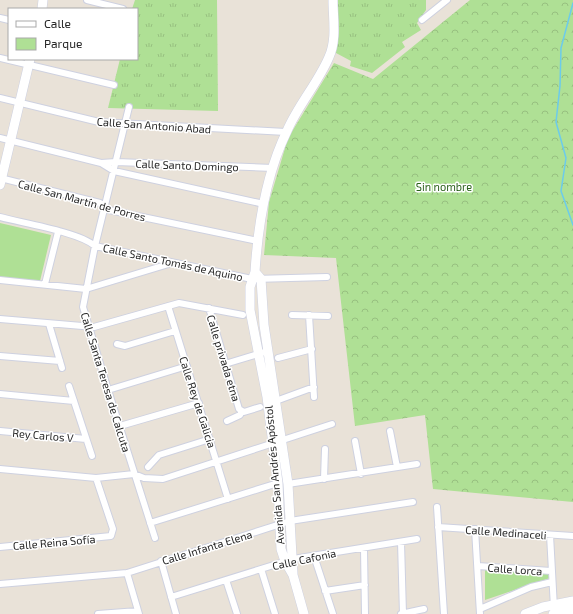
<svg xmlns="http://www.w3.org/2000/svg" width="573" height="614" font-family="'Exo 2',sans-serif">
<style>
.grass{fill:url(#grass-tufts)}
.forest{fill:url(#forest-crowns)}
.park{fill:#afe095}
.lines{fill:none;stroke-linecap:round;stroke-linejoin:round}
.stream{stroke:#6ccbeb;stroke-width:1.5}
.street-casing{stroke:#ced1e0;stroke-width:8}
.secondary-casing{stroke:#ced1e0;stroke-width:10}
.street{stroke:#fff;stroke-width:6}
.secondary{stroke:#fff;stroke-width:9}
.labels{text-anchor:middle;dominant-baseline:central;stroke-width:3;stroke-linejoin:round;paint-order:stroke}
.street-label{font-size:11px;fill:#272727;stroke:#fff}
.park-label{font-size:11px;fill:#2a601a;stroke:#fff}
</style>
<defs>
<pattern id="grass-tufts" width="24" height="20" patternUnits="userSpaceOnUse"><rect width="24" height="20" fill="#afe095"/><path d="M3 7l-1-3M5 7V3M7 7l1-3M15 17l-1-3M17 17v-4M19 17l1-3" fill="none" stroke="#97c080"/></pattern>
<pattern id="forest-crowns" width="20" height="18" patternUnits="userSpaceOnUse"><rect width="20" height="18" fill="#afe095"/><path d="M2 6a3 3 0 1 1 6 0M12 15a3 3 0 1 1 6 0" fill="none" stroke="#97c080"/></pattern>
</defs>
<rect width="100%" height="100%" fill="#e9e2d8"/>
<!-- grass -->
<path class="grass" d="M135,0H217L218,111L108,108L120,59H137V9H132Z
M336,0H426V10L417,23L421,30L402,42L405,47L372,73L350,66L351,61L336,53L337,38Z"/>
<!-- forest -->
<path class="forest" d="M470,0H573V502L433,489L425,415L355,426L336,258L264,255L269,202L288,138L334,63L373,79Z"/>
<!-- park -->
<path class="park" d="M0,223L51,235L40,281L0,278Z
M485,570L549,574L550,578L485,600Z"/>
<g class="lines">
<!-- stream -->
<path class="stream" d="M573,3L561,48L560,86L556,122L566,158L561,191L573,225"/>
<defs>
<path id="street" d="M87,0L123,9
M0,18L9,20
M422,20L447,0
M0,58L114,85
M0,98L99,122L286,132
M129,107L95,246L83,307L108,390L155,538
M0,138L101,163L114,171L264,204
M101,163L116,162L273,168
M0,178L100,203L109,210L258,241
M0,217C22,223 79,232 95,246L252,279L327,277
M0,280L86,289L172,263
M45,284L58,232
M168,306L228,499
M209,308L239,409L244,412L260,407
M292,315L328,316
M309,315L314,397
M0,319L94,327L179,303L243,315
M49,324L62,368
M117,344L125,346L175,331
M0,356L60,361
M278,358L312,349
M225,364L268,351
M69,386L92,456
M108,390L187,366
M0,394L74,401
M273,402L314,387
M227,421L240,415L242,411
M120,426L199,403
M0,431L86,439
M390,431L397,467
M355,441L361,474
M148,467L159,455L210,439
M0,469L96,478L134,474L144,478L163,479L332,424
M324,479L325,449
M288,484L417,464
M437,507L444,614
M150,523L278,483
M438,527L573,536
M475,529L480,614
M550,535L554,608
M401,542L403,614
M0,547L111,536L113,529L96,478
M364,548L365,614
M314,556L333,614
M161,561L176,614
M478,566L551,571
M261,569L275,614
M127,573L139,614
M226,580L237,614
M0,584L127,573L290,521L413,502
M325,591L365,585
M171,597L293,559L417,539
M480,609L531,587L552,582
M98,614L138,611
M401,614L424,609"/>
<path id="secondary" d="M42,9L43,0
M0,185L30,59
M255,272L261,279L264,325L288,484L293,574
M304,614L293,575L285,561L281,549L278,483L267,397L250,310V287L255,272C258,224 266,174 287,131C298,105 318,83 329,57C337,40 333,18 333,0
M525,614L543,607L573,601
M553,614L573,610"/>
</defs>
<!-- street casing -->
<use href="#street" class="street-casing"/>
<!-- secondary casing -->
<use href="#secondary" class="secondary-casing"/>
<!-- street -->
<use href="#street" class="street"/>
<!-- secondary -->
<use href="#secondary" class="secondary"/>
</g>
<g class="labels">
<!-- street labels -->
<g class="street-label">
<text transform="translate(154 125) rotate(4)">Calle San Antonio Abad</text>
<text transform="translate(187 165) rotate(2)">Calle Santo Domingo</text>
<text transform="translate(82 200) rotate(15)">Calle San Martín de Porres</text>
<text transform="translate(173 262) rotate(12)">Calle Santo Tomás de Aquino</text>
<text transform="translate(224 358) rotate(73)">Calle privada etna</text>
<text transform="translate(106 382) rotate(73)">Calle Santa Teresa de Calcuta</text>
<text transform="translate(198 402) rotate(72)">Calle Rey de Galicia</text>
<text transform="translate(43 435) rotate(5)">Rey Carlos V</text>
<text transform="translate(274 475) rotate(-95)">Avenida San Andrés Apóstol</text>
<text transform="translate(506 532) rotate(4)">Calle Medinaceli</text>
<text transform="translate(54 542) rotate(-5)">Calle Reina Sofía</text>
<text transform="translate(207 547) rotate(-17)">Calle Infanta Elena</text>
<text transform="translate(304 559) rotate(-12)">Calle Cafonia</text>
<text transform="translate(515 569) rotate(4)">Calle Lorca</text>
</g>
<!-- park labels -->
<g class="park-label">
<text x="444" y="186">Sin nombre</text>
</g>
</g>
<!-- legend -->
<rect x="8" y="8" width="130" height="52" fill="#ffffff" stroke="#a9a9a9"/>
<rect x="16" y="21" width="20" height="6" fill="#ffffff" stroke="#a9a9a9"/>
<text x="44" y="28" font-size="12" fill="#272727">Calle</text>
<rect x="16" y="38" width="20" height="12" fill="#afe095" stroke="#a9a9a9"/>
<text x="44" y="48" font-size="12" fill="#272727">Parque</text>
</svg>
